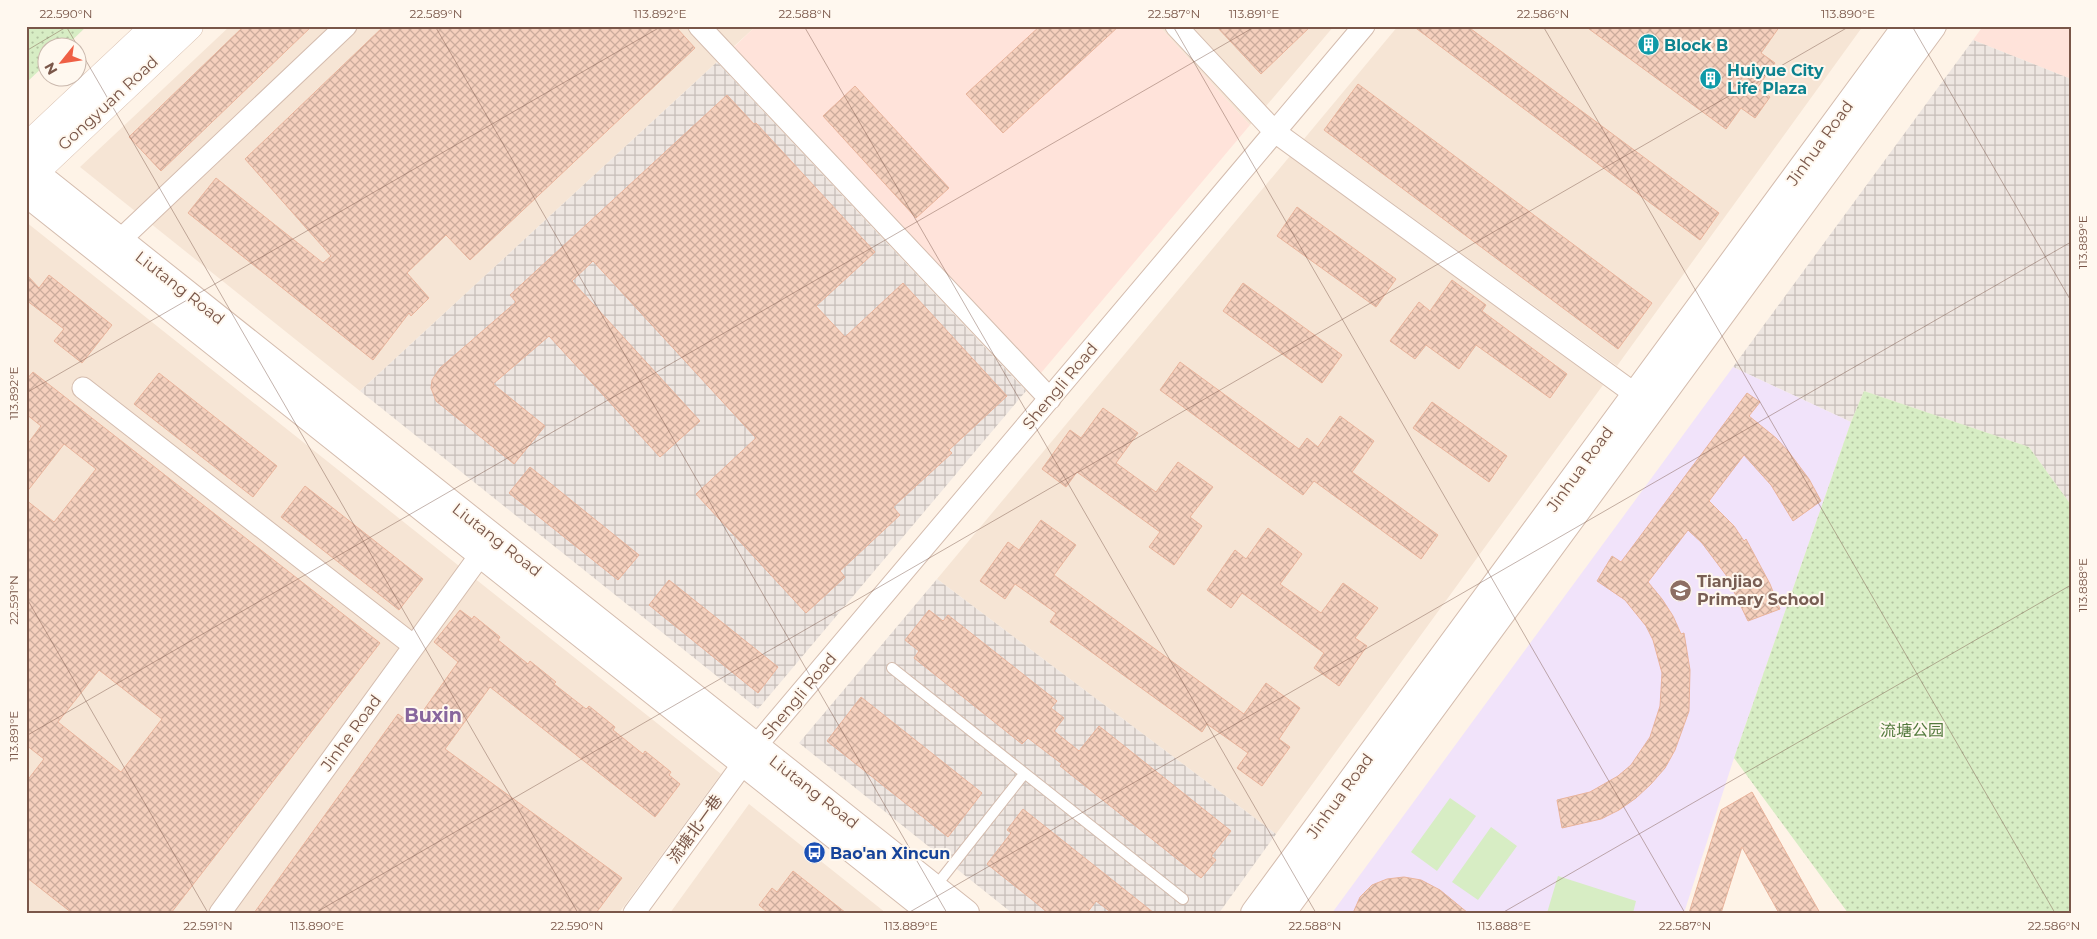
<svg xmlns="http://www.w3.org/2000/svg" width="2097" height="939" font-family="Montserrat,'Noto Sans SC',sans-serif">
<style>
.residential{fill:#f6e5d5}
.commercial{fill:#ffe3da}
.industrial{fill:url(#industrial-grid)}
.education{fill:#f1e3fa}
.grass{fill:#d7edc4}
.park{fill:url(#park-dots)}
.building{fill:url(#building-cross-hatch);stroke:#e9b49c;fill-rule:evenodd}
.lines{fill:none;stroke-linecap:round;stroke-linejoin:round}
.service-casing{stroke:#d4bcae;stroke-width:12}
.minor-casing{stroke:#d4bcae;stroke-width:23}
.tertiary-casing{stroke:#d4bcae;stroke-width:28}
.secondary-casing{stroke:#d7bcab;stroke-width:29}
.service{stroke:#fff;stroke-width:10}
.minor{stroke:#fff;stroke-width:21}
.tertiary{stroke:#fff;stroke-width:26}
.secondary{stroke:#fff;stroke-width:28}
.ticks{fill:none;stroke:#7a5749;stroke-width:1;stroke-opacity:0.45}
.labels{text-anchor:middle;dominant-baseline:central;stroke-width:4;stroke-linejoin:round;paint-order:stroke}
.culture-label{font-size:16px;font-weight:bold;fill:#0d838f;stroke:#fff8ef;text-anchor:start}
.street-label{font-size:16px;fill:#7a5749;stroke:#fff8ef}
.education-label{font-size:16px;font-weight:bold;fill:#785e54;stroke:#fff8ef;text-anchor:start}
.park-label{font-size:16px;fill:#537a3d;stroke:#fff8ef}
.transit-label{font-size:16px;font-weight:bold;fill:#164399;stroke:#fff8ef;text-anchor:start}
.quarter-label{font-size:19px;font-weight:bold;fill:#87659d;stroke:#fff8ef}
.neatline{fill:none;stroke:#7a5749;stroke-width:2}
.ticks-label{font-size:12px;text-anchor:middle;fill:#7a5749}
</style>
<defs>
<pattern id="industrial-grid" width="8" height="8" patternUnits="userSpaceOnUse" patternTransform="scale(1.25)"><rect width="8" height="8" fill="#eee6e1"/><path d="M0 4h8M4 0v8" fill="none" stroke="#c6bdb8"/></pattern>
<pattern id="park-dots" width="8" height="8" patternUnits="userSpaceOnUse" patternTransform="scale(1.25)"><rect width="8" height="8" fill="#d7edc4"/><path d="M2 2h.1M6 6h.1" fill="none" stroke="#b3c3a1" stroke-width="1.8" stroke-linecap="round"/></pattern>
<pattern id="building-cross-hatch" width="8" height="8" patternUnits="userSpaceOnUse" patternTransform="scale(1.25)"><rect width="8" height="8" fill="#f5d0bd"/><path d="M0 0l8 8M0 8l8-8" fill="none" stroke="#cbac9c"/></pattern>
</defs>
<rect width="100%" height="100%" fill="#fef3e7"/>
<!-- residential -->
<path class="residential" d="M230,26H756L360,391L80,167Z
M1159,26H1334L1250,125Z
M1398,26H1863L1617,366L1304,139Z
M1290,156L1603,385L1276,834L937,579Z
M26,222L721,774L619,913H32L26,907Z
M749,804L886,913H670Z"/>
<!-- commercial -->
<path class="commercial" d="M756,26H1159L1250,125L1041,373L734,47Z
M1983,26H2071V79L1973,40Z"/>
<!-- industrial -->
<path class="industrial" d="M1973,40L2071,79V505L2029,447L1864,391L1851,422L1733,367Z
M717,62L1026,391L758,709L360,391Z
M937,579L1276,834L1219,913H1012L799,743Z"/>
<!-- education -->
<path class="education" d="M1733,367L1851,422L1734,758L1684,913H1332Z"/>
<!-- grass -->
<path class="grass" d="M1450,798L1476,816L1437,871L1411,852Z
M1491,827L1517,846L1478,900L1452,882Z
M1558,876L1636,901L1633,913H1547Z"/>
<!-- park -->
<path class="park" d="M26,26H87L65,47L48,48L47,63L26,83Z
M1864,391L2029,447L2071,505V913H1848L1734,758L1851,422Z"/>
<!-- building -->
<path class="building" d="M244,26H312L161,171L129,137Z
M384,26H675L695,48L470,260L446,235L407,273L429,298L411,316L409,313L373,360L188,213L216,178L323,263L331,256L245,159Z
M1040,26H1119L1003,133L966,94Z
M1216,26H1311L1261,74Z
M1413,26H1467L1719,213L1700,240Z
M1585,26H1780L1761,53L1775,63L1757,88L1770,97L1755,118L1741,108L1726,129Z
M1358,84L1652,303L1618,349L1324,130Z
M855,86L949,188L916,218L823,116Z
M727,95L754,124L756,123L875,252L816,306L845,337L903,283L1007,396L949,450L952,453L893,507L900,515L840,571L845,577L806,613L696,494L756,438L593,261L572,281L700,421L660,457L549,336L493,384L545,426L514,464L436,401L431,388L432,380L440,368L516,302L510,295Z
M1297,207L1396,279L1376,307L1277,236Z
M26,274L39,288L49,275L112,325L82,363L54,341L64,329L26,300Z
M1452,280L1486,305L1482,311L1567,374L1550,398L1476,345L1459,369L1426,345L1415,359L1390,341L1419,302L1430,311Z
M1243,283L1342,355L1322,383L1223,311Z
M1180,362L1299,449L1307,438L1318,447L1340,416L1374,441L1352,472L1438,535L1421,559L1314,481L1303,495L1160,390Z
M33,372L380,643L171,913H72L26,877V782L44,759L26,745V500L54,522L96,469L64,444L26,493V446L41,426L26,414V380ZM99,670L162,719L121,772L58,722Z
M159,373L277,466L253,497L134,404Z
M1747,393L1760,402L1749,416L1776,438L1788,451L1809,479L1821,501L1793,521L1771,485L1744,455L1709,501L1734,526L1744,541L1746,539L1770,584L1780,609L1748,621L1726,575L1702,543L1688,530L1648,582L1662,599L1673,616L1681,634L1684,633L1690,670L1689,711L1675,750L1665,768L1651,784L1636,798L1619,810L1601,819L1562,828L1557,800L1590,792L1618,776L1631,765L1650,737L1660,706L1662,673L1653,640L1646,626L1625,600L1597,581L1612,556L1621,562Z
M1432,402L1507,456L1489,482L1413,428Z
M1103,408L1138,433L1116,463L1156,492L1178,462L1213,487L1190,517L1202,526L1174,565L1149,547L1160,532L1077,472L1066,487L1042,469L1070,430L1081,438Z
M530,467L639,555L618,580L509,493Z
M305,486L423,579L399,610L281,517Z
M1041,520L1076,545L1054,575L1244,714L1266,683L1300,708L1279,739L1290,747L1262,786L1237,768L1248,753L1207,724L1202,732L1050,622L1056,613L1015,584L1005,599L980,581L1008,542L1019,550Z
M1268,528L1302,554L1280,584L1321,613L1343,583L1378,608L1355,638L1367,646L1339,686L1314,668L1324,653L1242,593L1231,608L1207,590L1235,550L1246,559Z
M669,580L778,667L758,693L649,605Z
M460,610L472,619L474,616L500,637L498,640L528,664L530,661L556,682L554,684L586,709L589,706L615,727L613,730L643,754L645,751L671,772L669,775L680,784L655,817L490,687L445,749L622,878L596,913H254L398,714L413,725L458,662L434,642Z
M929,610L943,621L948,615L1057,701L1051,708L1064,718L1054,731L1079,751L1099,726L1231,831L1211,856L1216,860L1201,878L1060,766L1062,764L1028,738L1022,744L914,658L919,651L905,640Z
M861,697L982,793L948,837L827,741Z
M1752,792L1820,913H1779L1742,847L1721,913H1689L1721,810Z
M1023,809L1154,913H1112L1096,901L1087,913H1048L1035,902L987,864L1011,833L1007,830Z
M793,871L846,913H768L759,905L772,888L777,892Z
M1404,877L1421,880L1440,890L1468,913H1353L1360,897L1372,885L1387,879Z"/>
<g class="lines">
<defs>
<path id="service" d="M892,668L1183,899
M935,887L1024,774"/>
<path id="minor" d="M699,26L1050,399
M1176,26L1275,132L1635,394
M120,240L346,26
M83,388L414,646
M220,913L481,554
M634,913L756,746L1364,26"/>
<path id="tertiary" d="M26,170L34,172L966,913
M26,193L932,913
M1254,913L1906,26
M1282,913L1933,26"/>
<path id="secondary" d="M26,148L156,26
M26,180L189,26"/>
</defs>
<!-- service casing -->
<use href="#service" class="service-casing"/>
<!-- minor casing -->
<use href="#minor" class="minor-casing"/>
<!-- tertiary casing -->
<use href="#tertiary" class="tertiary-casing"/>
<!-- secondary casing -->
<use href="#secondary" class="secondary-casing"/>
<!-- service -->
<use href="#service" class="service"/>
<!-- minor -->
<use href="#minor" class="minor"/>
<!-- tertiary -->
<use href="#tertiary" class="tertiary"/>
<!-- secondary -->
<use href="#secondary" class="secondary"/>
</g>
<!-- ticks -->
<path class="ticks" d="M66,26L578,913M435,26L947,913M804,26L1316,913M1173,26L1685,913M1543,26L2055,913M1912,26L2071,301M26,51L68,26M26,393L662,26M26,597L208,913M26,736L1256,26M315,913L1850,26M908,913L2071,242M1502,913L2071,585"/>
<!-- icons -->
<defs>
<symbol id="building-disc" viewBox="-11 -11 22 22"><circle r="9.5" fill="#0f9aa8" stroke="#fff8ef"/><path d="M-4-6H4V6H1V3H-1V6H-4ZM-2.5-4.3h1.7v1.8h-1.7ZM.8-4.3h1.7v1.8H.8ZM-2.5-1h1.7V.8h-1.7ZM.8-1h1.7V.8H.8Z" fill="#fff"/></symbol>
<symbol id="school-disc" viewBox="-11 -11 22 22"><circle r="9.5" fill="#8d6e63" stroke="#fff8ef"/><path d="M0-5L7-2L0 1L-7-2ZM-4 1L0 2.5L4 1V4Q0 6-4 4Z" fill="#fff"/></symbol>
<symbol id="bus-disc" viewBox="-11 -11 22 22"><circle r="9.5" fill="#1a4fb4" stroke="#fff8ef"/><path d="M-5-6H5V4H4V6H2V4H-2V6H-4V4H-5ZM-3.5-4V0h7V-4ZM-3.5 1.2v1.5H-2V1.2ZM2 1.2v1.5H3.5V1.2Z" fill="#fff"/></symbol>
</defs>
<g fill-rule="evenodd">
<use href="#building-disc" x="1636" y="32" width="25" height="25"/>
<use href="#building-disc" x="1698" y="66" width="25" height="25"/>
<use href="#school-disc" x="1668" y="578" width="25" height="25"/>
<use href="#bus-disc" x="802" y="840" width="25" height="25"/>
</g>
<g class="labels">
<!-- culture labels -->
<g class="culture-label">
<text x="1664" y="45">Block B</text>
<text x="1727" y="70">Huiyue City<tspan x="1727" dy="18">Life Plaza</tspan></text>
</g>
<!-- street labels -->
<g class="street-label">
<text transform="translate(108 103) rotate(-43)">Gongyuan Road</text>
<text transform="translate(1820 143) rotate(-54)">Jinhua Road</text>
<text transform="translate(180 288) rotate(38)">Liutang Road</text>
<text transform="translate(1060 386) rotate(-50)">Shengli Road</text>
<text transform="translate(1580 469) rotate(-54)">Jinhua Road</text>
<text transform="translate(497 540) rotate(38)">Liutang Road</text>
<text transform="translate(799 696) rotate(-50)">Shengli Road</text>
<text transform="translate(351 733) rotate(-54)">Jinhe Road</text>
<text transform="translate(814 792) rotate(38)">Liutang Road</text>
<text transform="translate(1340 796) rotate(-54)">Jinhua Road</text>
<text transform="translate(695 829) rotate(-54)">流塘北一巷</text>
</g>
<!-- education labels -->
<g class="education-label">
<text x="1697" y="581">Tianjiao<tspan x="1697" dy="18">Primary School</tspan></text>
</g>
<!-- park labels -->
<g class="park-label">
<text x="1912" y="730">流塘公园</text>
</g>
<!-- transit labels -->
<g class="transit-label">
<text x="830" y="853">Bao'an Xincun</text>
</g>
<!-- quarter labels -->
<g class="quarter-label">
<text x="433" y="715">Buxin</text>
</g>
</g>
<!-- border -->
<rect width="2097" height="939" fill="none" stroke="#fff8ef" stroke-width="55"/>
<!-- north arrow -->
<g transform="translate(62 62) rotate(240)"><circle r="24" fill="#fff8ef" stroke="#cab8ad"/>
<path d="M0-4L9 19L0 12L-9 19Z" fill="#ef6045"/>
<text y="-8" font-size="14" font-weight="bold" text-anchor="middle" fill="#7a5749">N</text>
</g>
<rect x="28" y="28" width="2042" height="884" class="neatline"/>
<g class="ticks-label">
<text x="66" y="18">22.590°N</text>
<text x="436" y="18">22.589°N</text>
<text x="660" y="18">113.892°E</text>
<text x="805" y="18">22.588°N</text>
<text x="1174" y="18">22.587°N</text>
<text x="1254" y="18">113.891°E</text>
<text x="1543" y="18">22.586°N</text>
<text x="1848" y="18">113.890°E</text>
<text transform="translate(2083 242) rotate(-90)" y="4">113.889°E</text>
<text transform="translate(14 393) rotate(-90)" y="4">113.892°E</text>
<text transform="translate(2083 585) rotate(-90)" y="4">113.888°E</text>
<text transform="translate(14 600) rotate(-90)" y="4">22.591°N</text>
<text transform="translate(14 736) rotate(-90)" y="4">113.891°E</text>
<text x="208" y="930">22.591°N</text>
<text x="317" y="930">113.890°E</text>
<text x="577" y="930">22.590°N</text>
<text x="911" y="930">113.889°E</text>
<text x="1315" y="930">22.588°N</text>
<text x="1504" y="930">113.888°E</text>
<text x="1685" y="930">22.587°N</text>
<text x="2054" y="930">22.586°N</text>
</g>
</svg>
